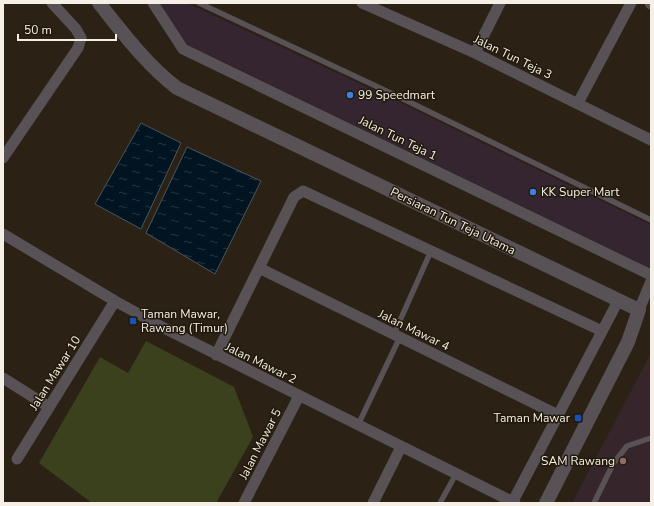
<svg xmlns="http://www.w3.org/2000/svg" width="654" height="506" font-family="'Nunito Sans',sans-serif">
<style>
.commercial{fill:#352530}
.education{fill:#37252c}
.garden{fill:#3c411d}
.water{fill:url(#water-ripples);stroke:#4a565d}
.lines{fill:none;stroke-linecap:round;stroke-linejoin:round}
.service{stroke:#585155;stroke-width:5.5}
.minor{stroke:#585155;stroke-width:11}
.tertiary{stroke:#585155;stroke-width:14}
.shop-dot{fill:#3f7fe0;stroke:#21190b;stroke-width:1.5}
.transit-dot{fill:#1a4fb4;stroke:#21190b;stroke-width:1.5}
.education-dot{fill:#8d6e63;stroke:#21190b;stroke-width:1.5}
.labels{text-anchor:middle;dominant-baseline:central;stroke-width:3;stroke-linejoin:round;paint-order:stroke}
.street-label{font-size:12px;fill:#f5efe6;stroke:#21190b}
.poi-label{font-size:12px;fill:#f5efe6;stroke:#21190b;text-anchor:start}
</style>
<defs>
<pattern id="water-ripples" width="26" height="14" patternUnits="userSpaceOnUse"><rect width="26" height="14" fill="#001422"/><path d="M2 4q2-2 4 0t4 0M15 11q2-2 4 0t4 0" fill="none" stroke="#263642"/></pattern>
</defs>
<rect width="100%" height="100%" fill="#2b2215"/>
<!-- commercial -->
<path class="commercial" d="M159,3H187L401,103L651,225L650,268L186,44Z"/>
<!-- education -->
<path class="education" d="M651,348V503H572L649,357Z"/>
<!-- garden -->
<path class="garden" d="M146,341L234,387L253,437L216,503H92L39,463L100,357L128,373Z"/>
<!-- water -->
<path class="water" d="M141,123L181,143L141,229L95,204Z
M187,147L261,181L215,274L146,233Z"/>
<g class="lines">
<!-- service -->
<path class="service" d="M199,3L397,96L651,220
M394,334L431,251
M358,425L400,337
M440,503L456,474
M594,503L613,464L627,446L651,438"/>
<!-- minor -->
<path class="minor" d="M153,3L183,49L651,275
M362,3L475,53L651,140
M650,3L651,4
M475,53L500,3
M578,103L631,3
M3,158L78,48L81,38L76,29L52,3
M3,234L115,301L166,329L515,503
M259,268L558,415
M639,310L651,281
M216,355L294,197L303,191L602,331
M3,378L49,407
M17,459L115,301
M244,503L299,396
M373,503L401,447
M512,503L618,301"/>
<!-- tertiary -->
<path class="tertiary" d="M99,3C123,33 146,64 177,88L639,310L628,342L546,503"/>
</g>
<!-- markers -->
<g class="shop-dot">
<circle cx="350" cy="95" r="4"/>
<circle cx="533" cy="192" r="4"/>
</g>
<g class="transit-dot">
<rect x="129" y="317" width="8" height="8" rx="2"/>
<rect x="574" y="414" width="8" height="8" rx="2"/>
</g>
<circle class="education-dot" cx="623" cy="461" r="4"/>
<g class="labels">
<!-- street labels -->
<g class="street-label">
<text transform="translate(513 57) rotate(26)">Jalan Tun Teja 3</text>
<text transform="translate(398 138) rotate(26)">Jalan Tun Teja 1</text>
<text transform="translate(453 221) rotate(26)">Persiaran Tun Teja Utama</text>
<text transform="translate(414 330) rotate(26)">Jalan Mawar 4</text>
<text transform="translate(261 363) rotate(26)">Jalan Mawar 2</text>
<text transform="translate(55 373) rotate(-58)">Jalan Mawar 10</text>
<text transform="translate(260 444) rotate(-63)">Jalan Mawar 5</text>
</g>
<!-- poi labels -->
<g class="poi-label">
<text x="358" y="95">99 Speedmart</text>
<text x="541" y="192">KK Super Mart</text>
<text x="141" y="314">Taman Mawar,<tspan x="141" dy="14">Rawang (Timur)</tspan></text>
<text x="570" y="418" text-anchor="end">Taman Mawar</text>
<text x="615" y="461" text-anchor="end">SAM Rawang</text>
</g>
</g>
<!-- border -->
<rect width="654" height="506" fill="none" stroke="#f5efe6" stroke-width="8"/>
<!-- scale -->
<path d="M18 34v6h98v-6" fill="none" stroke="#f5efe6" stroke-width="2"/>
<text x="24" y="34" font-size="12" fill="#f5efe6" stroke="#21190b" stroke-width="3" paint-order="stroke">50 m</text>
</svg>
